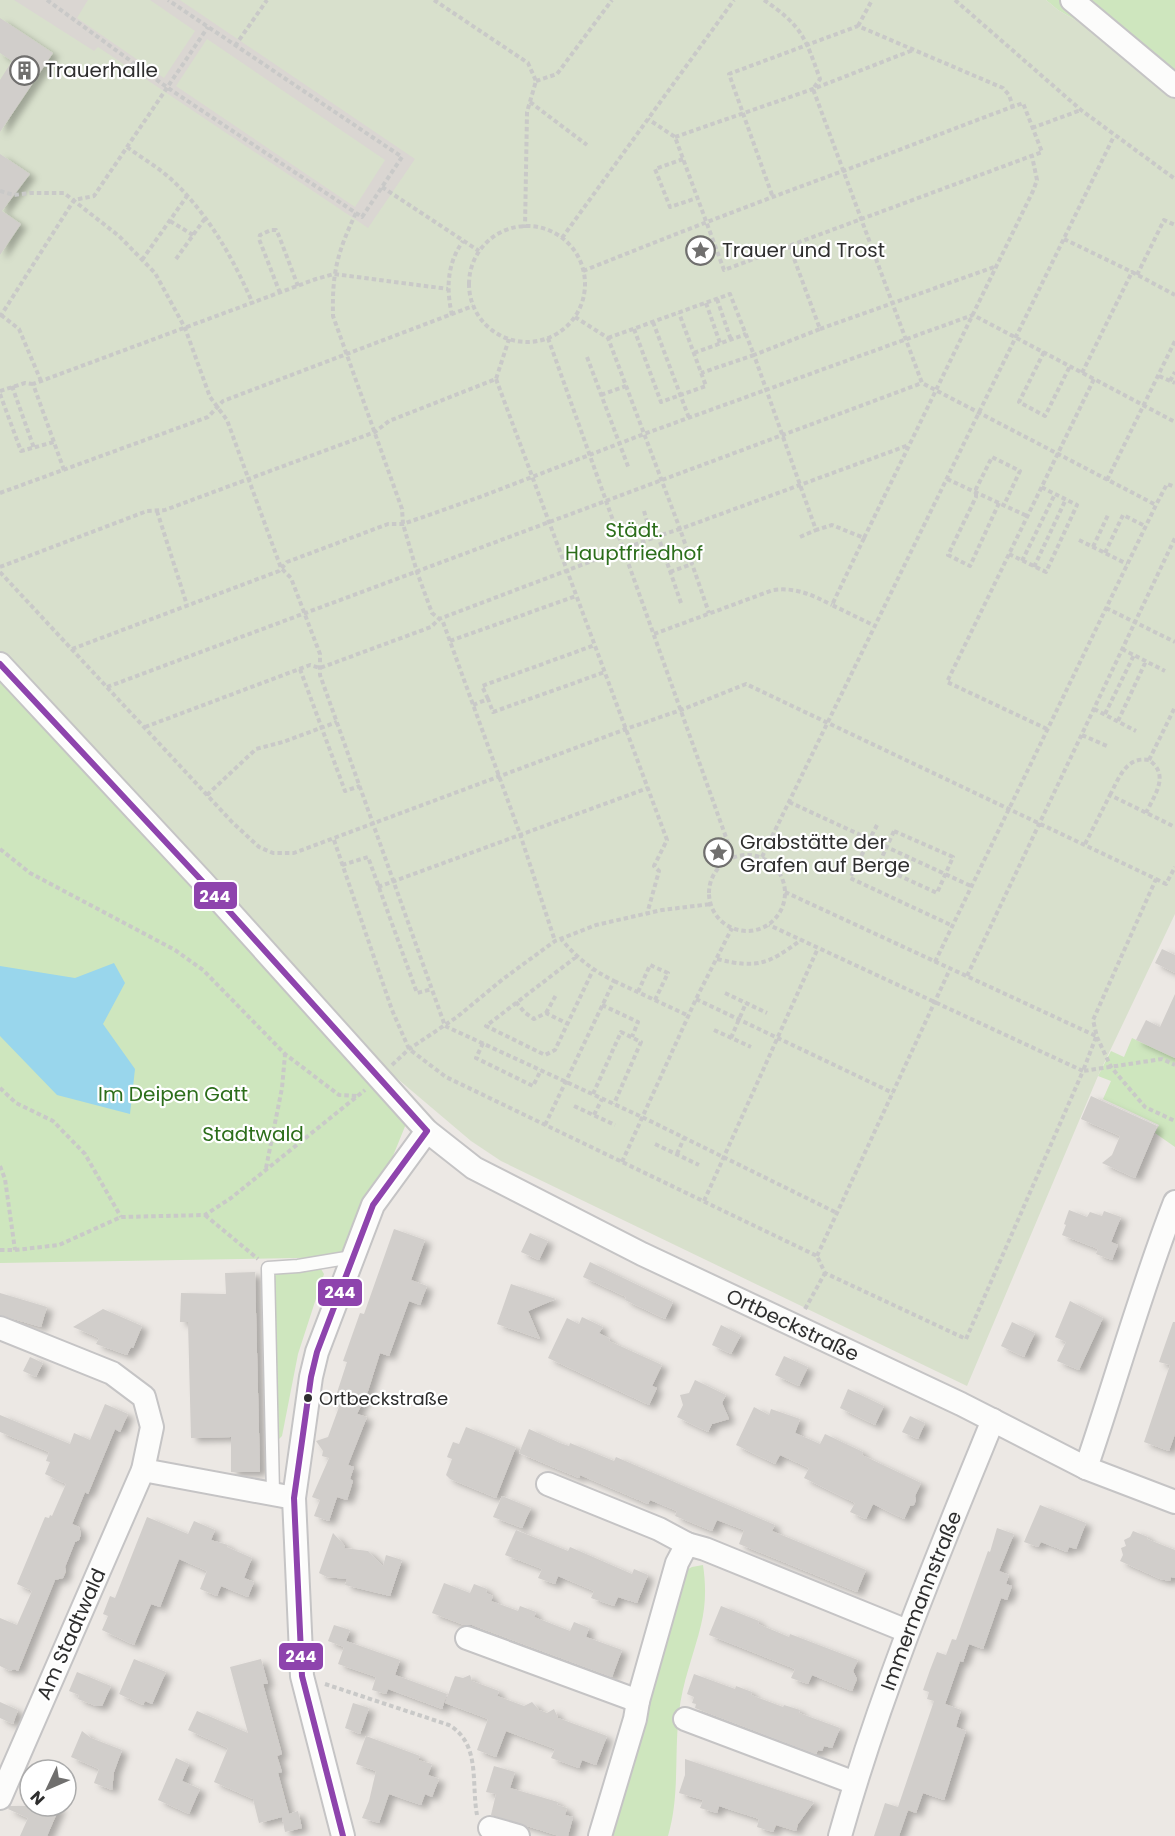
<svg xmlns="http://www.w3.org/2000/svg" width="1175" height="1836" font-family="Poppins,sans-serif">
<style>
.green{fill:#cee6be}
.cemetery{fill:#d8e0cc}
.plaza{fill:#dad6d2;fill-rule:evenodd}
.water{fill:#99d6ec}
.building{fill:#d1cecb;filter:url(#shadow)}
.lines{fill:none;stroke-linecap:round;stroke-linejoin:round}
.lane-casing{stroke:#c5c4c5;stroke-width:15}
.street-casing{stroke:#c5c4c5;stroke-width:26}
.path{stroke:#c9c9c8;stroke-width:4;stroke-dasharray:4.5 3;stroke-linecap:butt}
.lane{stroke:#fcfcfb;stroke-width:12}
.street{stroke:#fcfcfb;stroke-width:22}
.bus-1-casing{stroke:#fff;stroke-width:10}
.bus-1{stroke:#8e44ad;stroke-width:6}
.bus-dot{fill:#2e2e2e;stroke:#fff;stroke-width:2}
.labels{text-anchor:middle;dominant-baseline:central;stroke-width:4.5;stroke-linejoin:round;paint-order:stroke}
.bus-label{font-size:18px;fill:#2e2e2e;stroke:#fff;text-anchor:start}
.poi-label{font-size:20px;fill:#2e2e2e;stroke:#fff;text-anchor:start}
.park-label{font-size:20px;fill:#2c6e1b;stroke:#fff}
.street-label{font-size:20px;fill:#2e2e2e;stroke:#fff}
.line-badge{stroke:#fff;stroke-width:2}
.badge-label{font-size:16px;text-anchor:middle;font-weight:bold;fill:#fff}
</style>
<defs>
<filter id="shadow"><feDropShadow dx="6" dy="4" stdDeviation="3" flood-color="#0004"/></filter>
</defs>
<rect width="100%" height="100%" fill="#ece8e4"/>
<!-- green -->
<path class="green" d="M1046,0H1175V77L1058,10Z
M0,673L408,1119L352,1257L0,1263Z
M1132,1038L1175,1058V1147L1155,1133L1159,1125L1103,1099L1111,1081L1098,1076L1111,1051L1124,1057Z
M321,1269L324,1274L298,1354L282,1436L278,1440L273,1275L280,1271Z
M703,1565C706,1585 706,1605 701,1625C694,1654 682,1683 679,1713C674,1755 680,1795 668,1836H611L686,1570L692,1567Z"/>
<!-- cemetery -->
<path class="cemetery" d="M0,0H1046L1058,10L1175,77V914L1098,1076L967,1386L501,1161L471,1141L386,1069L0,657Z"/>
<!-- plaza -->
<path class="plaza" d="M14,0H88L77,18L164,78L195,31L150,0H180L415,159L368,228L98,47L94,51ZM207,39L385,160L355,207L176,86Z"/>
<!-- water -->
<path class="water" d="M114,963L125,983L103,1024L135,1069L130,1114L57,1095L0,1036V966L75,978Z"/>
<!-- building -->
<path class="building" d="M0,18L53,53L0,132V80L12,61L0,53Z
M0,154L30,174L2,211L21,224L0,255Z
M1162,949L1175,955V973L1155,963Z
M1175,994V1058L1136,1040L1146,1020L1160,1027Z
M1091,1096L1157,1126L1135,1178L1102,1163L1112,1155L1120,1136L1081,1119Z
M1069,1210L1087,1217L1090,1212L1102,1216L1104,1211L1121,1217L1111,1242L1118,1245L1112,1260L1096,1254L1098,1249L1062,1235L1066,1225L1064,1224Z
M394,1229L425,1240L411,1280L427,1286L420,1305L409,1301L389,1356L380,1353L368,1391L357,1414L367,1417L348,1465L354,1467L350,1479L353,1481L347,1500L337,1497L329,1521L314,1516L320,1500L312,1497L329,1458L322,1456L323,1451L316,1441L328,1437L339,1407L333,1405L347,1362L343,1361L360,1313L364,1314Z
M530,1233L548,1241L539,1260L521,1252Z
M590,1262L673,1302L665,1319L625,1300L626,1297L583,1277Z
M255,1272L260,1472H231V1437L191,1438L188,1322H180L181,1293L226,1294L225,1273Z
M511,1284L556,1299L528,1311L540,1339L497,1324Z
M0,1293L47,1307L41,1327L0,1315Z
M1070,1301L1103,1318L1079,1370L1057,1361L1066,1342L1055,1337Z
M103,1309L142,1326L133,1348L131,1347L127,1355L96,1344L99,1338L73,1327Z
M582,1317L603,1327L599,1333L610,1339L609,1341L662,1365L652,1386L657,1388L649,1405L548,1358L567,1318L579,1324Z
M1012,1322L1035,1333L1024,1357L1001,1346Z
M1173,1322H1175V1434L1169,1451L1144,1442L1170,1365L1159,1362Z
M721,1325L741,1335L731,1354L712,1345Z
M784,1356L808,1367L799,1386L775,1375Z
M30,1357L43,1363L36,1377L23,1371Z
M695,1380L726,1395L722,1403L729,1419L712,1424L708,1432L677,1417L683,1405L680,1395L689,1393Z
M848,1389L884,1406L875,1425L840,1408Z
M105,1404L128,1414L120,1432L115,1429L88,1494L85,1492L72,1524L79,1527L81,1534L79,1540L75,1542L65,1567L66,1571L63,1578L55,1580L18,1671L14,1669L10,1671L0,1666V1618L17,1625L32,1591L17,1584L45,1517L49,1518L50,1515L52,1516L66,1484L45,1474L50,1462L46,1461L49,1452L0,1432V1415L70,1444L74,1433L90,1440Z
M754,1407L769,1415L771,1409L800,1419L795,1433L820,1444L825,1434L863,1452L862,1455L921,1483L915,1496L916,1500L914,1505L910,1506L904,1519L873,1504L866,1519L850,1512L855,1503L804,1478L809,1468L780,1455L775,1464L736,1445Z
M910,1416L925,1423L918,1439L902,1432Z
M466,1427L516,1447L496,1498L450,1479L446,1475L452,1459L447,1457L453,1442L459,1444Z
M529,1429L560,1443L569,1446L570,1443L614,1461L616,1457L775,1525L772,1531L866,1570L857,1592L739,1544L744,1530L717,1520L712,1531L675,1516L677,1511L650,1500L648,1504L580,1475L579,1478L519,1453Z
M502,1496L531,1508L522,1528L493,1517Z
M1040,1505L1086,1523L1076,1549L1069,1547L1067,1552L1041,1542L1038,1547L1024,1542Z
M147,1517L188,1534L194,1521L215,1530L211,1540L228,1545L227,1547L252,1558L244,1578L254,1582L248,1597L221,1586L217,1596L200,1589L207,1571L179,1559L160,1607L151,1604L134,1645L102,1630L108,1616L103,1614L110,1596L115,1598Z
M997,1528L1014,1534L999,1571L1009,1575L1006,1584L1012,1586L1007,1600L1001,1598L983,1649L969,1644L963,1662L960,1661L945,1704L961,1710L956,1727L966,1731L944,1800L923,1793L916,1813L908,1810L899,1836H874L885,1803L898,1807L934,1701L927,1699L929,1692L923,1690L930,1670L937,1652L946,1655L952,1639L956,1640L988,1551L990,1552Z
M516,1530L568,1551L570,1547L632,1574L634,1569L648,1575L637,1603L618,1597L614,1606L591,1598L594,1591L558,1576L555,1584L538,1578L542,1569L505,1555Z
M1133,1531L1148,1537L1147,1539L1175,1550V1578L1171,1577L1170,1581L1160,1579L1120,1561L1123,1555L1121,1548L1126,1546L1124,1540L1130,1537Z
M333,1533L345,1546L344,1548L368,1551L383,1566L386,1555L402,1560L390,1596L345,1585L347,1579L327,1577L319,1573Z
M444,1583L470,1593L474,1584L487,1589L486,1593L493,1596L491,1601L518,1611L520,1606L536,1612L534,1617L570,1631L574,1622L589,1628L586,1637L622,1650L612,1677L472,1625H464L432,1613Z
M721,1606L759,1621L758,1624L789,1637L790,1634L858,1660L853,1671L857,1679L852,1691L812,1675L808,1684L791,1678L795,1669L709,1635Z
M334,1625L350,1630L346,1641L400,1660L395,1675L447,1694L442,1709L388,1689L386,1694L372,1690L376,1677L338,1664L344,1647L328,1641Z
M134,1659L166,1672L152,1704L145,1701L143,1705L119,1694Z
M261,1659L268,1684H263L282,1754L277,1756L282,1772L278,1773L289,1814L298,1811L302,1828L285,1832L282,1817L259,1823L253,1799L214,1782L228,1748L188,1730L197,1711L248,1733L230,1667Z
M77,1672L111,1686L102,1706H96L78,1699L79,1695L69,1691Z
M694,1674L735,1689L736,1686L752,1692L751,1695L783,1707L784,1705L800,1710L799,1713L840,1728L832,1748L824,1746L822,1751L818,1750L816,1754L695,1708L696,1704L692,1703L694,1697L687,1694Z
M470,1675L472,1681L499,1691L497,1696L524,1706L532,1702L539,1710L547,1713L554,1709L558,1718L607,1736L596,1765L582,1760L579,1768L551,1758L555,1749L506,1731L496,1757L477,1750L488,1719L445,1703L455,1676L463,1678Z
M0,1702L18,1710L13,1724L0,1718Z
M353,1703L369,1708L360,1734L345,1728Z
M82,1731L91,1738L122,1750L114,1772L112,1790L94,1783L99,1769L71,1757Z
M366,1736L420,1756L418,1760L432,1764L428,1775L439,1779L432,1797L425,1794L421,1805L389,1794L379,1823L362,1818L369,1801L376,1771L356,1764Z
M176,1758L189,1764L182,1781L200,1789L189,1814L158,1800Z
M685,1759L814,1802L798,1824L796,1831L776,1825L773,1832L757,1827L759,1819L719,1806L717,1813L700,1808L703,1800L679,1793L685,1775Z
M494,1766L515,1772L510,1788L558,1802L557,1805L567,1808L565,1815L573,1817L568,1836H559L491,1815L496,1794L486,1792Z
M10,1806H60L47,1836H20L28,1818L8,1809Z"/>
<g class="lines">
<defs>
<path id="lane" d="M273,1493L268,1268L298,1266L352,1257"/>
<g id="street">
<path d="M1072,0L1175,86"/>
<path id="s1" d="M0,664L203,882L427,1131L474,1168L642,1254L961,1404L1086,1468L1175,1502"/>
<path d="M0,1328L112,1373L144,1397L152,1427L143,1470L0,1798"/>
<path d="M1086,1468C1116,1380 1141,1289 1175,1202"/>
<path d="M143,1470L294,1498"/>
<path d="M548,1484L659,1529L687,1544"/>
<path d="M467,1638L638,1701"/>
<path d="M685,1719L855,1783"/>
<path d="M490,1828L518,1836"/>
<path d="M343,1836L302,1676L294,1498L311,1377L317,1352L373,1205L427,1131"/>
<path d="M600,1836L635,1719L638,1701L677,1563L687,1544L705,1549L907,1631"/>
<path id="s2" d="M840,1836C880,1693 937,1557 993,1420"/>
</g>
</defs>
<!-- lane casing -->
<use href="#lane" class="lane-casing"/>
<!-- street casing -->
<use href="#street" class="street-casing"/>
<!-- path -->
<path class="path" d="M47,0L168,88L362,217L402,157L168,0
M434,0L528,63L536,81L527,112L525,228
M764,0C802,26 805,37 820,79L813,89L922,383L1156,505
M955,0L1081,110L1175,179
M858,26L872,0
M235,46L267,0
M536,81L557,74L612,0
M530,102L587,145
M1032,128L1081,110
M675,137L813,89L913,50
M127,147C142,158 159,168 172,180C209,215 233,258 253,304
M683,159L655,169L670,207L697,198
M382,187L479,251
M0,191L14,195L30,193H64L119,236L155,273L185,328L210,397L227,420L281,568L291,578L320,654V675L445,1026L642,1117L837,1213
M772,195L729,74L858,26L1003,88L1009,95L1013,107
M356,213C337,253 332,273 333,316L402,509L403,524L417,572L432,613L443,622L520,834L555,941
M170,221L193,235
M469 284a58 58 0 1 1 116 0a58 58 0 1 1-116 0Z
M562,238L734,0
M1064,239L1132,272
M789,245L820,329L754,355L816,530L832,525L864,538L832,605L875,626
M176,259L206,217
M142,260L187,196
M583,271C670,236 755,203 843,171C903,149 962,125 1023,103L1042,152L724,270L675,137L648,119
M1137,275L1164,220L1175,225
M280,293L259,239L260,235L271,230H276L279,236L298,286
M717,299L731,340
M706,303L720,343
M1,315L19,329L41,381
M452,315C446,288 447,264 463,241
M0,317L74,200L94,196L208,27
M575,317L608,338L680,529L909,445
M653,322L689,418
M634,329L661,402L706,386L679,313
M820,329L997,266
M548,338L733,857
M608,338L730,294L754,355L701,373
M1044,352L1019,402L1045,416L1070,366
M694,353L746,334
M587,357L629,469
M1082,373L1132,272L1175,295
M1159,376L1175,383
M496,379L667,840L654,866L659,871L647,914
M1170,381L1175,372
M12,386L34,448
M0,391L25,383L33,384
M0,394L21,451L54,442
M601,395L626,386
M64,470L33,384L316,279L334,274L448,289
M947,479L1027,516
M1107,480L1175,341
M0,493L208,417L223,401L473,306
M999,503L970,566L948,555L976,497V489L992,457L1020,471L1004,505
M157,511L187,605
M644,511L652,539
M800,537L816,530
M864,538L1033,191L1037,180L1032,156
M1079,540L1127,564
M1093,547L1108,515
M1105,553L1123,515L1145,526
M1009,554L1046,572L1077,505L1041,487
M1022,561L1055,494
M0,567L147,511L165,510L375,432L389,421L496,379L509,339
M1034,567L1066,499
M0,572L232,822L259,847L273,853H294L626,729L681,710L746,684L1156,879L1093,1020L1097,1037L1111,1067L1145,1107L1175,1121
M670,572L692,564
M681,603L658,536L680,529L709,613
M1106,608L1175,642
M654,634L773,590C796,587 812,595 832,605
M450,641L576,596
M72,649L279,571L287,562L388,524H403L480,497L644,434L973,315L1094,379
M1122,649L1165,671
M300,669L345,791L360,786
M107,687L922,383
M488,699L482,686L595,645
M473,705L488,699L493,712L605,672
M1094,709L1136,731
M1105,714L1134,655
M1118,721L1146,661
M145,727L310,665L320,668L431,627L439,619L658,536
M1047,729L947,682L1094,379L1175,422
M1082,735L1107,746
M1149,760L1175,707
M207,795L256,749L283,742L337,722
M1110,795C1119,778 1126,756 1149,760C1170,775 1155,794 1146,813
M789,802L971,886
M877,825L850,878L953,926
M894,831L953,857L937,893L878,866Z
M334,840L392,1010L409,1049L446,1077L817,1256L825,1273L966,1339L1083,1071L769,925
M1085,844L1110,795L1175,827
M0,849L30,873L175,950L203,970L285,1054L339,1095L357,1096
M709 893a38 38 0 1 1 76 0a38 38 0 1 1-76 0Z
M762,857L1114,136
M342,865L368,857L417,993L432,989
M1156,879L1166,884L1175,867
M378,887L648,788
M785,892L1096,1036
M576,957L486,1026L545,1055L555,1050L593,970
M717,959C758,969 768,964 801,940
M935,962L1156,505L1167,484L1175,487
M967,976L1175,538
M614,981L689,1016
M638,992L650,965L668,973L655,1000
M725,993L767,1013
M696,999L893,1093
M516,1002L524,1012L534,1019L546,1013L568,1024
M602,1005L638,1022L632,1037
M546,1013L556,995
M714,1030L751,1047
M1096,1037L1083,1071L1162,1059L1175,1065
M731,1038L746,1003
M483,1043L476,1058L533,1086L541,1070
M392,1065L409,1049L457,1017L503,979L555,941L596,925L662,910L711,904
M0,1088L16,1103L53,1121L85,1154L121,1217
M593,1094L621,1032L641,1042L614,1104
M574,1106L615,1125
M594,1115L602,1099
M545,1125L614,981C592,970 577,958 561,939
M655,1144L699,1165
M677,1154L684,1138
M622,1162L696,999L732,928
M0,1166L5,1179L15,1250
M266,1168L282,1088L285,1055
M704,1201L818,948
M205,1215L258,1259
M0,1250H15L59,1245L121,1217L205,1215L231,1198L365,1090
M817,1256L950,969
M805,1309L825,1273
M325,1684L449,1725C481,1744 471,1783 477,1815"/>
<!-- lane -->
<use href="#lane" class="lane"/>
<!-- street -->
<use href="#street" class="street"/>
<defs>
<path id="bus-1" d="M0,664L203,882L427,1131
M343,1836L302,1676L294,1498L311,1377L317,1352L373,1205L427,1131"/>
</defs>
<!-- bus-1 casing -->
<use href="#bus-1" class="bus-1-casing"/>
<!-- bus-1 -->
<use href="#bus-1" class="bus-1"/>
</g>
<!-- icons -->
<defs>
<symbol id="building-ring" viewBox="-11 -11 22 22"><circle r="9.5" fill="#fff" stroke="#706f6e" stroke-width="1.5"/><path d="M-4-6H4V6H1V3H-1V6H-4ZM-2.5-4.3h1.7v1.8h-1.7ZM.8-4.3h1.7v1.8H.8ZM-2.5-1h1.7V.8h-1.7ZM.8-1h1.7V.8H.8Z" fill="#706f6e"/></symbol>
<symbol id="sight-ring" viewBox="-11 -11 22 22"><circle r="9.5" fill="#fff" stroke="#706f6e" stroke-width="1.5"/><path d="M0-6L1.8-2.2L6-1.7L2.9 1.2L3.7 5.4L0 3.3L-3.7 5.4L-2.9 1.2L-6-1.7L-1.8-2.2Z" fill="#706f6e"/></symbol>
</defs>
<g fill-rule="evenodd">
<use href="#building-ring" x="8" y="54" width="33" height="33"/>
<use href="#sight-ring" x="684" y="234" width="33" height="33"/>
<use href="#sight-ring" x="702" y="836" width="33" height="33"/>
</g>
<!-- markers -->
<circle class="bus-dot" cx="308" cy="1398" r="5"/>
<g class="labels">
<!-- bus labels -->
<g class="bus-label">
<text x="319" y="1398">Ortbeckstraße</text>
</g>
<!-- poi labels -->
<g class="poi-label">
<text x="45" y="70">Trauerhalle</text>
<text x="722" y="250">Trauer und Trost</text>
<text x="740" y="842">Grabstätte der<tspan x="740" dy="23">Grafen auf Berge</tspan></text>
</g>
<!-- park labels -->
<g class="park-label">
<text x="634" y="530">Städt.<tspan x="634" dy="23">Hauptfriedhof</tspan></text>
<text x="173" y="1094">Im Deipen Gatt</text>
<text x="253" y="1134">Stadtwald</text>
</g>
<!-- street labels -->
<g class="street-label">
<text stroke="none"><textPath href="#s1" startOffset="1048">Ortbeckstraße</textPath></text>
<text stroke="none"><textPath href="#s2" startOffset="249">Immermannstraße</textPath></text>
<text transform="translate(71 1634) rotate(-66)">Am Stadtwald</text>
</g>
</g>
<g class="line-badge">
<rect x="193" y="881" width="45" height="29" rx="6" fill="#8e44ad"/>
<rect x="317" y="1278" width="46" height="29" rx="6" fill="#8e44ad"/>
<rect x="278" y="1642" width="46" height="29" rx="6" fill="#8e44ad"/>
</g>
<g class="badge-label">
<text x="215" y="902">244</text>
<text x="340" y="1298">244</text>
<text x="301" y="1662">244</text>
</g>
<!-- north arrow -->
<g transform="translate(48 1788) rotate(226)"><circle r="28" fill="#ffffff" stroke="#ababab" stroke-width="1.5"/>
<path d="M0-4.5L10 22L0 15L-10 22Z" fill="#706f6e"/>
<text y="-9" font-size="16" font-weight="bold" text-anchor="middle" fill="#2e2e2e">N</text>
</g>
</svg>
